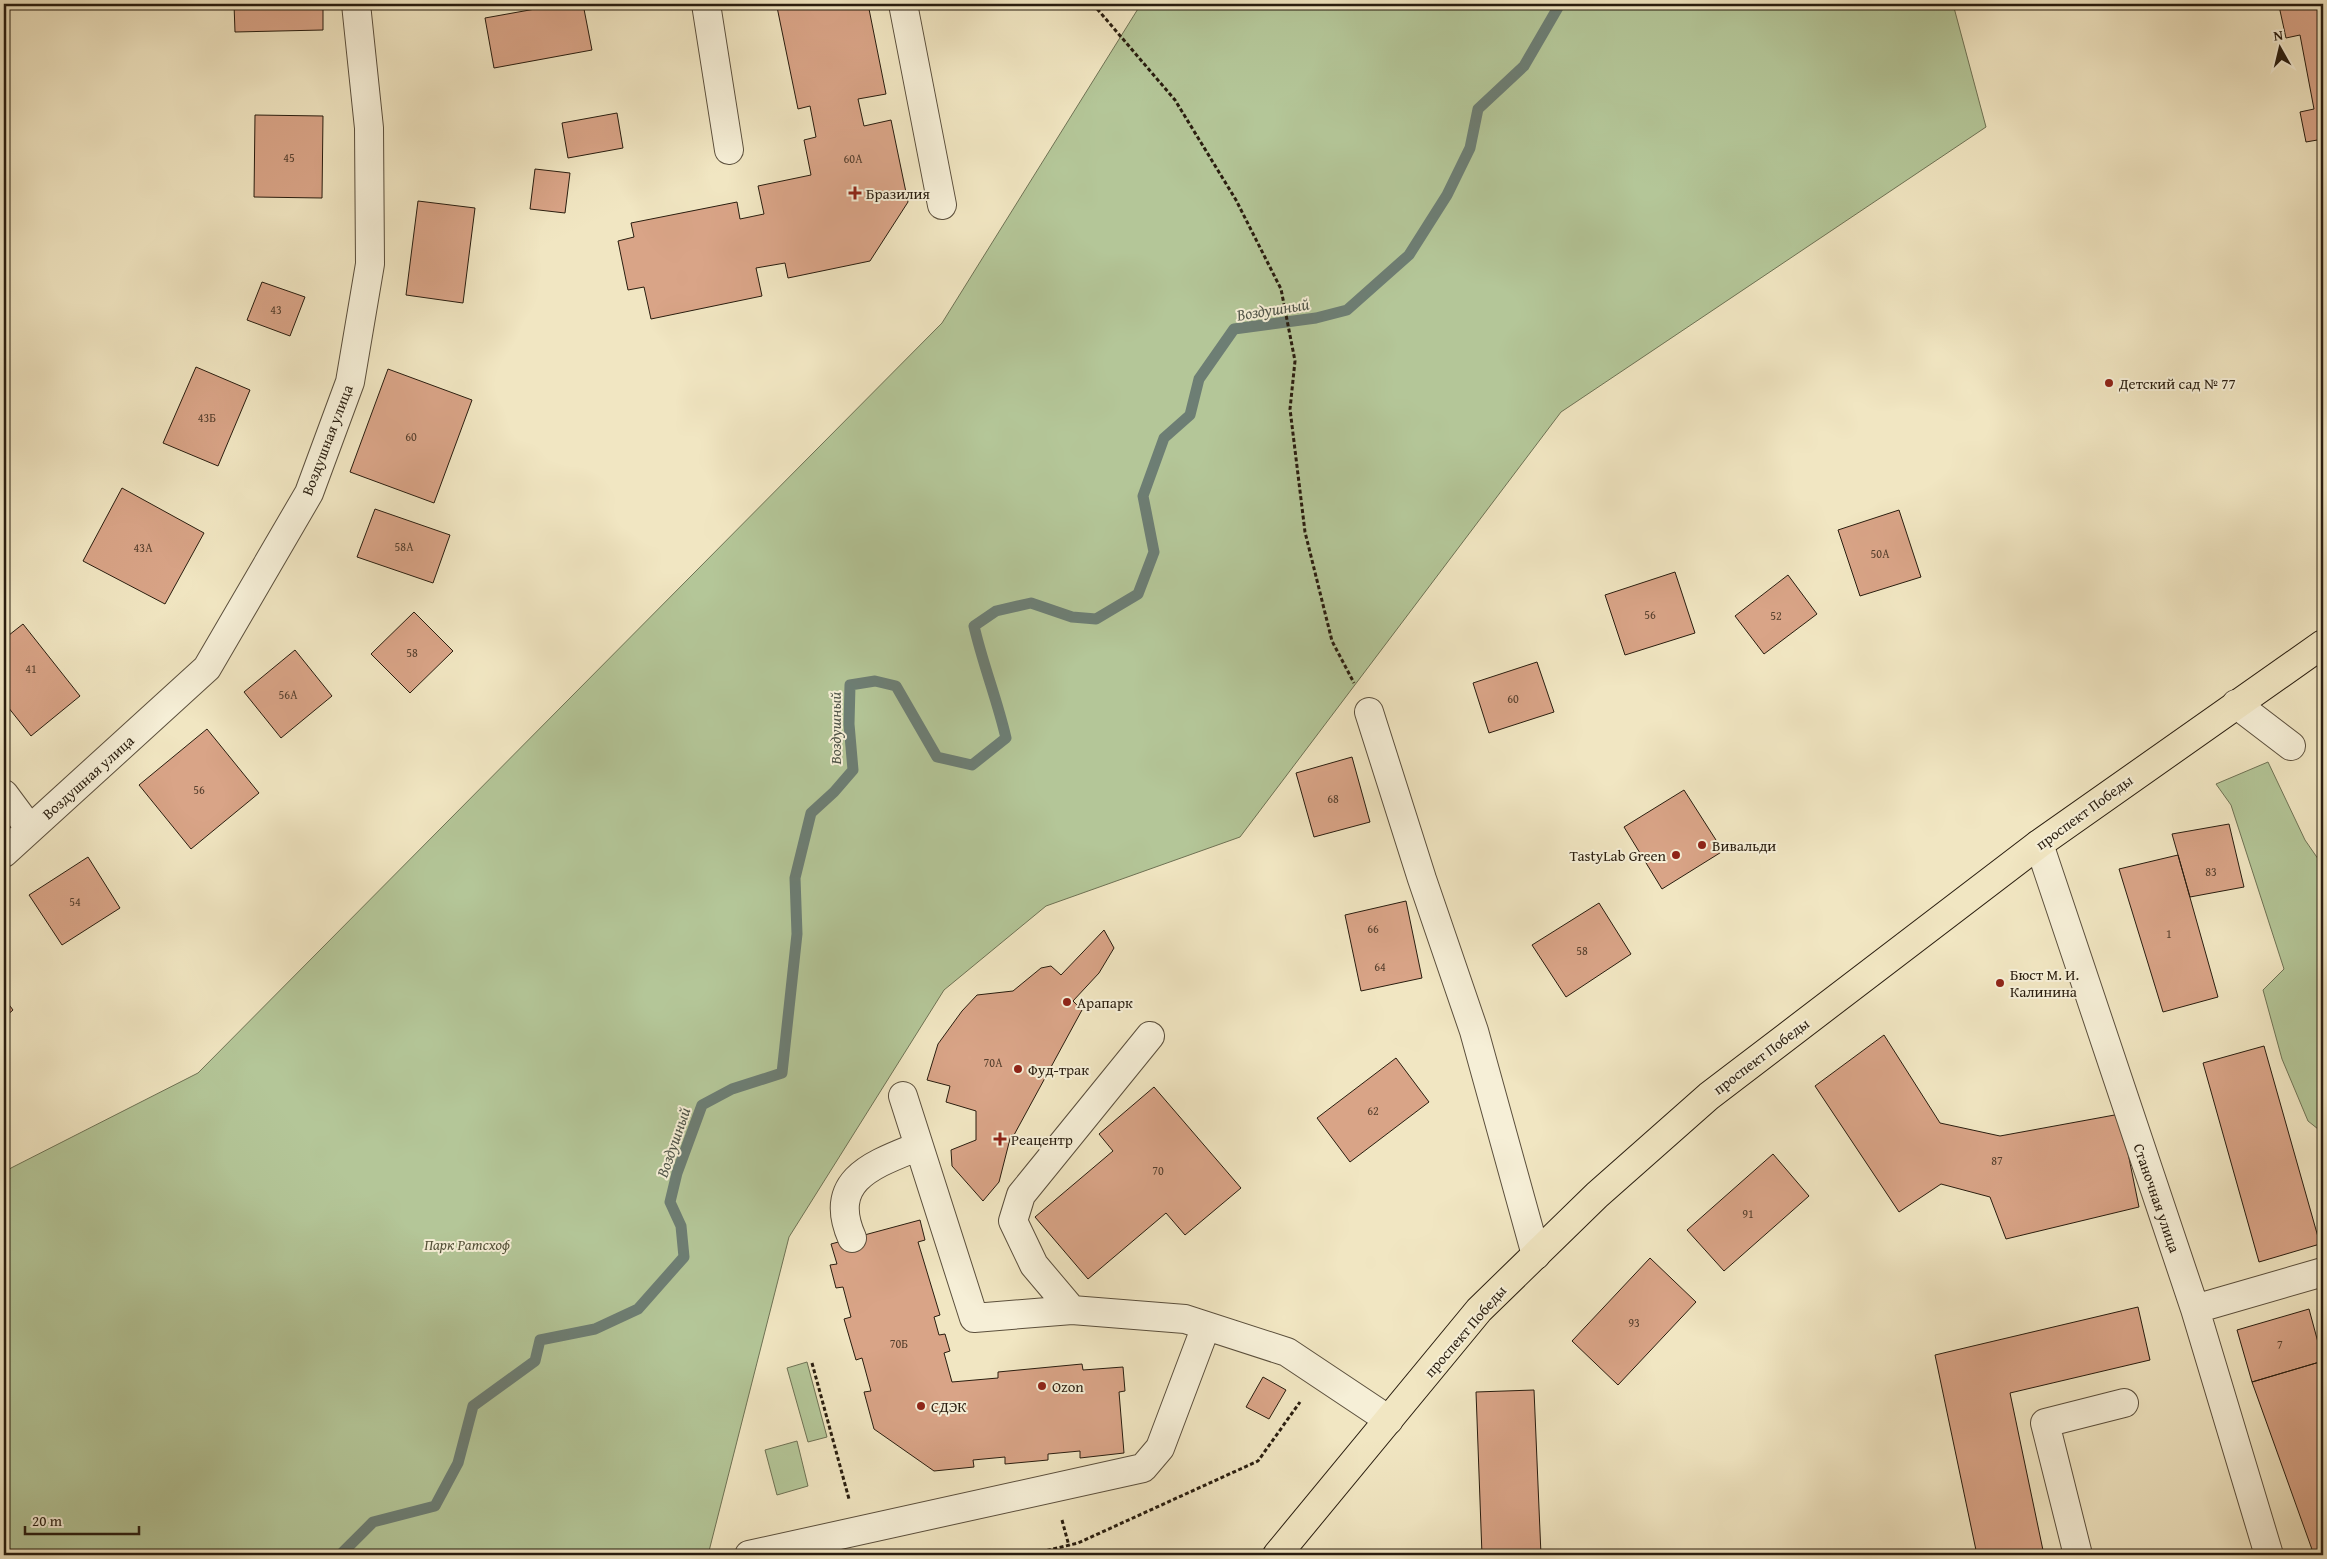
<svg xmlns="http://www.w3.org/2000/svg" width="2327" height="1559" font-family="'Gentium Book Plus',serif">
<style>
.green{fill:#b4c698;stroke:#6e7254}
.lines{fill:none;stroke-linecap:round;stroke-linejoin:round}
.stream{stroke:#6d7e74;stroke-width:11}
.building{fill:#d9a487;stroke:#291d0f}
.minor-casing{stroke:#5b4f3c;stroke-width:30}
.major-casing{stroke:#291d0f;stroke-width:30}
.path{stroke:#291d0f;stroke-width:3;stroke-dasharray:4 2.5;stroke-linecap:butt}
.minor{stroke:#f6efd7;stroke-width:28}
.major{stroke:#f1e6c2;stroke-width:28}
.poi-dot{fill:#8f2418;stroke:#f6efd7;stroke-width:2}
.labels{text-anchor:middle;dominant-baseline:central;stroke-width:4;stroke-linejoin:round;paint-order:stroke}
.number-label{font-size:12px;fill:#553f2d}
.poi-label{font-size:15px;fill:#291d0f;stroke:#f6efd7;text-anchor:start}
.street-label{font-size:15px;fill:#291d0f;stroke:#f6efd7}
.park-label{font-size:15px;font-style:italic;fill:#535038;stroke:#f6efd7}
.water-label{font-size:16px;font-style:italic;fill:#51564a;stroke:#f6efd7}
</style>
<rect width="100%" height="100%" fill="#f1e6c2"/>
<filter id="stains"><feTurbulence type="fractalNoise" baseFrequency=".004" numOctaves="4"/><feColorMatrix values="0 0 0 0 .2 0 0 0 0 .09 0 0 0 0 .02 0 0 0 .5 -.17"/></filter>
<radialGradient id="worn" r=".72"><stop offset=".6" stop-color="#630" stop-opacity="0"/><stop offset="1" stop-color="#630" stop-opacity=".3"/></radialGradient>
<!-- green -->
<path class="green" d="M1141,4H1953L1986,127L1561,412L1240,837L1046,906L944,990L789,1237L708,1555H4V1174L11,1168L198,1073L942,323Z
M2268,762L2305,840L2323,866V1133L2308,1121L2282,1059L2263,990L2284,969L2231,805L2216,784Z
M807,1362L827,1437L808,1442L787,1368Z
M797,1441L808,1486L777,1495L765,1450Z"/>
<g class="lines">
<!-- stream -->
<path class="stream" d="M340,1555L373,1522L435,1506L458,1463L473,1406L535,1361L540,1340L595,1329L638,1309L684,1257L681,1226L670,1202L677,1173L702,1105L732,1089L782,1073L797,934L795,878L811,813L834,792L853,770L849,724L850,685L875,681L896,686L937,757L972,765L1006,738C997,699 983,665 974,626L996,611L1031,603L1072,617L1096,619L1138,594L1154,552L1143,496L1164,438L1190,415L1199,379L1234,329L1316,318L1347,310L1409,255L1447,195L1470,148L1478,109L1524,66L1560,4"/>
</g>
<!-- building -->
<path class="building" d="M234,4H323V30L235,32Z
M563,4H583L592,50L494,68L485,18Z
M789,4H868L886,94L858,99L864,126L891,120L908,202L870,261L788,278L785,263L756,268L762,296L651,319L644,287L628,290L618,241L634,237L631,223L737,202L740,219L764,214L758,186L811,175L804,140L816,137L810,106L798,109L777,7Z
M2294,4H2323V139L2306,142L2300,112L2314,109L2300,35L2286,38L2279,6Z
M617,113L623,148L568,158L562,123Z
M255,115L323,116L322,198L254,197Z
M535,169L570,173L565,213L530,209Z
M418,201L475,208L463,303L406,295Z
M262,282L305,297L290,336L247,320Z
M196,367L250,390L218,466L163,443Z
M388,369L472,400L434,503L350,472Z
M122,488L204,533L165,604L83,561Z
M375,509L450,535L433,583L357,557Z
M1899,510L1921,577L1860,596L1838,530Z
M1675,572L1695,633L1625,655L1605,595Z
M1788,575L1817,614L1764,654L1735,616Z
M414,612L453,651L410,693L371,654Z
M23,624L80,696L31,736L4,702V639Z
M295,650L332,696L281,738L244,692Z
M1537,662L1554,712L1489,733L1473,683Z
M207,729L259,793L191,849L139,785Z
M1352,757L1370,822L1314,837L1296,773Z
M1684,790L1723,851L1662,889L1624,827Z
M2229,824L2244,887L2190,897L2172,834Z
M2178,855L2218,997L2163,1012L2119,869Z
M88,857L120,908L62,945L29,895Z
M1406,901L1422,978L1361,991L1345,915Z
M1599,903L1631,954L1566,997L1532,945Z
M1104,930L1114,948L1099,973L1073,1001L1082,1010L1014,1135H1011L999,1182L983,1201L952,1166L951,1150L976,1140V1111L946,1102L950,1086L927,1080L938,1044L962,1011L977,995L1013,991L1041,968L1051,966L1061,975Z
M4,998L13,1010L4,1018Z
M1884,1035L1940,1123L2000,1136L2120,1114L2139,1207L2006,1239L1990,1197L1941,1184L1899,1212L1815,1086Z
M2264,1046L2320,1244L2259,1262L2203,1063Z
M1396,1058L1429,1102L1350,1162L1317,1118Z
M1154,1087L1241,1188L1185,1235L1166,1213L1088,1279L1035,1217L1113,1151L1099,1134Z
M1773,1154L1809,1196L1724,1271L1687,1230Z
M920,1220L925,1240L918,1242L940,1315L934,1317L939,1335L945,1334L950,1351L944,1353L952,1382L998,1378V1372L1082,1364L1083,1370L1123,1367L1125,1391L1119,1392L1124,1453L1080,1458V1451L1048,1454V1460L1005,1464V1457L973,1460L974,1467L934,1471L874,1429L864,1392L871,1391L862,1358L856,1360L844,1319L851,1317L843,1287L836,1288L830,1265L837,1264L831,1244Z
M1650,1258L1696,1302L1618,1385L1572,1341Z
M2138,1307L2150,1360L2010,1393L2044,1555H1977L1935,1355Z
M2309,1309L2323,1361L2252,1382L2237,1330Z
M2323,1361V1555H2314L2252,1382Z
M1263,1377L1286,1390L1269,1419L1246,1407Z
M1534,1390L1541,1555H1482L1476,1392Z"/>
<g class="lines">
<defs>
<path id="minor" d="M706,4L729,150
M903,4L942,205
M2236,704L2291,746
M1369,712L1422,879L1474,1031L1536,1255
M4,794L30,829
M2039,844L2195,1309L2269,1555
M4,853L207,668L309,493L350,382L370,264L369,128L356,4
M1150,1036L1021,1195L1013,1221L1034,1265L1072,1310L1185,1319L1287,1352L1389,1420
M903,1096L974,1318L1072,1310
M852,1238C826,1179 875,1164 919,1146
M2195,1309L2323,1272
M749,1555L1143,1468L1160,1448L1206,1326
M2078,1555L2045,1423L2124,1403"/>
<path id="major" d="M1277,1555L1479,1310L1597,1195L1709,1096L2039,844L2323,644"/>
</defs>
<!-- minor casing -->
<use href="#minor" class="minor-casing"/>
<!-- major casing -->
<use href="#major" class="major-casing"/>
<!-- path -->
<path class="path" d="M1019,4L1025,7L1064,4
M1093,4L1175,100L1236,200L1281,289L1295,361L1290,409L1305,532L1332,641L1354,683
M812,1363L849,1499
M1062,1520L1069,1546
M1028,1555L1078,1543L1258,1461L1300,1402"/>
<!-- minor -->
<use href="#minor" class="minor"/>
<!-- major -->
<use href="#major" class="major"/>
</g>
<!-- markers -->
<g class="poi-dot">
<path d="M852.5 185.5h5v5h5v5h-5v5h-5v-5h-5v-5h5z"/>
<circle cx="2109" cy="383" r="5"/>
<circle cx="1702" cy="845" r="5"/>
<circle cx="1676" cy="855" r="5"/>
<circle cx="2000" cy="983" r="5"/>
<circle cx="1067" cy="1002" r="5"/>
<circle cx="1018" cy="1069" r="5"/>
<path d="M997.5 1131.5h5v5h5v5h-5v5h-5v-5h-5v-5h5z"/>
<circle cx="1042" cy="1386" r="5"/>
<circle cx="921" cy="1406" r="5"/>
</g>
<g class="labels">
<!-- number labels -->
<g class="number-label">
<text x="289" y="157">45</text>
<text x="853" y="158">60А</text>
<text x="276" y="309">43</text>
<text x="207" y="417">43Б</text>
<text x="411" y="436">60</text>
<text x="404" y="546">58А</text>
<text x="143" y="547">43А</text>
<text x="1880" y="553">50А</text>
<text x="1650" y="614">56</text>
<text x="1776" y="615">52</text>
<text x="412" y="652">58</text>
<text x="31" y="668">41</text>
<text x="288" y="694">56А</text>
<text x="1513" y="698">60</text>
<text x="199" y="789">56</text>
<text x="1333" y="798">68</text>
<text x="2211" y="871">83</text>
<text x="75" y="901">54</text>
<text x="1373" y="928">66</text>
<text x="2169" y="933">1</text>
<text x="1582" y="950">58</text>
<text x="1380" y="966">64</text>
<text x="993" y="1062">70А</text>
<text x="1373" y="1110">62</text>
<text x="1997" y="1160">87</text>
<text x="1158" y="1170">70</text>
<text x="1748" y="1213">91</text>
<text x="1634" y="1322">93</text>
<text x="899" y="1343">70Б</text>
<text x="2280" y="1344">7</text>
</g>
<!-- poi labels -->
<g class="poi-label">
<text x="866" y="193">Бразилия</text>
<text x="2119" y="383">Детский сад № 77</text>
<text x="1712" y="845">Вивальди</text>
<text x="1666" y="855" text-anchor="end">TastyLab Green</text>
<text x="2010" y="974">Бюст М. И.<tspan x="2010" dy="17">Калинина</tspan></text>
<text x="1077" y="1002">Арапарк</text>
<text x="1028" y="1069">Фуд-трак</text>
<text x="1011" y="1139">Реацентр</text>
<text x="1052" y="1386">Ozon</text>
<text x="931" y="1406">СДЭК</text>
</g>
<!-- street labels -->
<g class="street-label">
<text transform="translate(327 440) rotate(-69)">Воздушная улица</text>
<text transform="translate(88 777) rotate(-42)">Воздушная улица</text>
<text transform="translate(2084 812) rotate(-36)">проспект Победы</text>
<text transform="translate(1761 1056) rotate(-37)">проспект Победы</text>
<text transform="translate(2157 1198) rotate(71)">Станочная улица</text>
<text transform="translate(1465 1331) rotate(-49)">проспект Победы</text>
</g>
<!-- park labels -->
<g class="park-label">
<text x="467" y="1244">Парк Ратсхоф</text>
</g>
<!-- water labels -->
<g class="water-label">
<text transform="translate(1273 309) rotate(-9)">Воздушный</text>
<text transform="translate(835 728) rotate(-90)">Воздушный</text>
<text transform="translate(673 1142) rotate(-71)">Воздушный</text>
</g>
</g>
<!-- margin -->
<rect width="2327" height="1559" fill="none" stroke="#f1e6c2" stroke-width="20"/>
<rect x="5" y="5" width="2317" height="1549" fill="none" stroke="#291d0f" stroke-width="2.5"/>
<rect x="10" y="10" width="2307" height="1539" fill="none" stroke="#291d0f"/>
<!-- north arrow -->
<g transform="translate(2280 48) rotate(352)" stroke="#f6efd7" stroke-width="4" paint-order="stroke">
<path d="M0-4L9 19L0 12L-9 19Z" fill="#291d0f"/>
<text y="-8" font-size="14" font-weight="bold" text-anchor="middle" fill="#291d0f">N</text>
</g>
<!-- scale -->
<path d="M25 1526v8h114v-8" fill="none" stroke="#291d0f" stroke-width="2.5"/>
<text x="32" y="1526" font-size="15" fill="#291d0f" stroke="#f6efd7" stroke-width="4" paint-order="stroke">20 m</text>
<rect width="100%" height="100%" filter="url(#stains)"/>
<rect width="100%" height="100%" fill="url(#worn)"/>
</svg>
